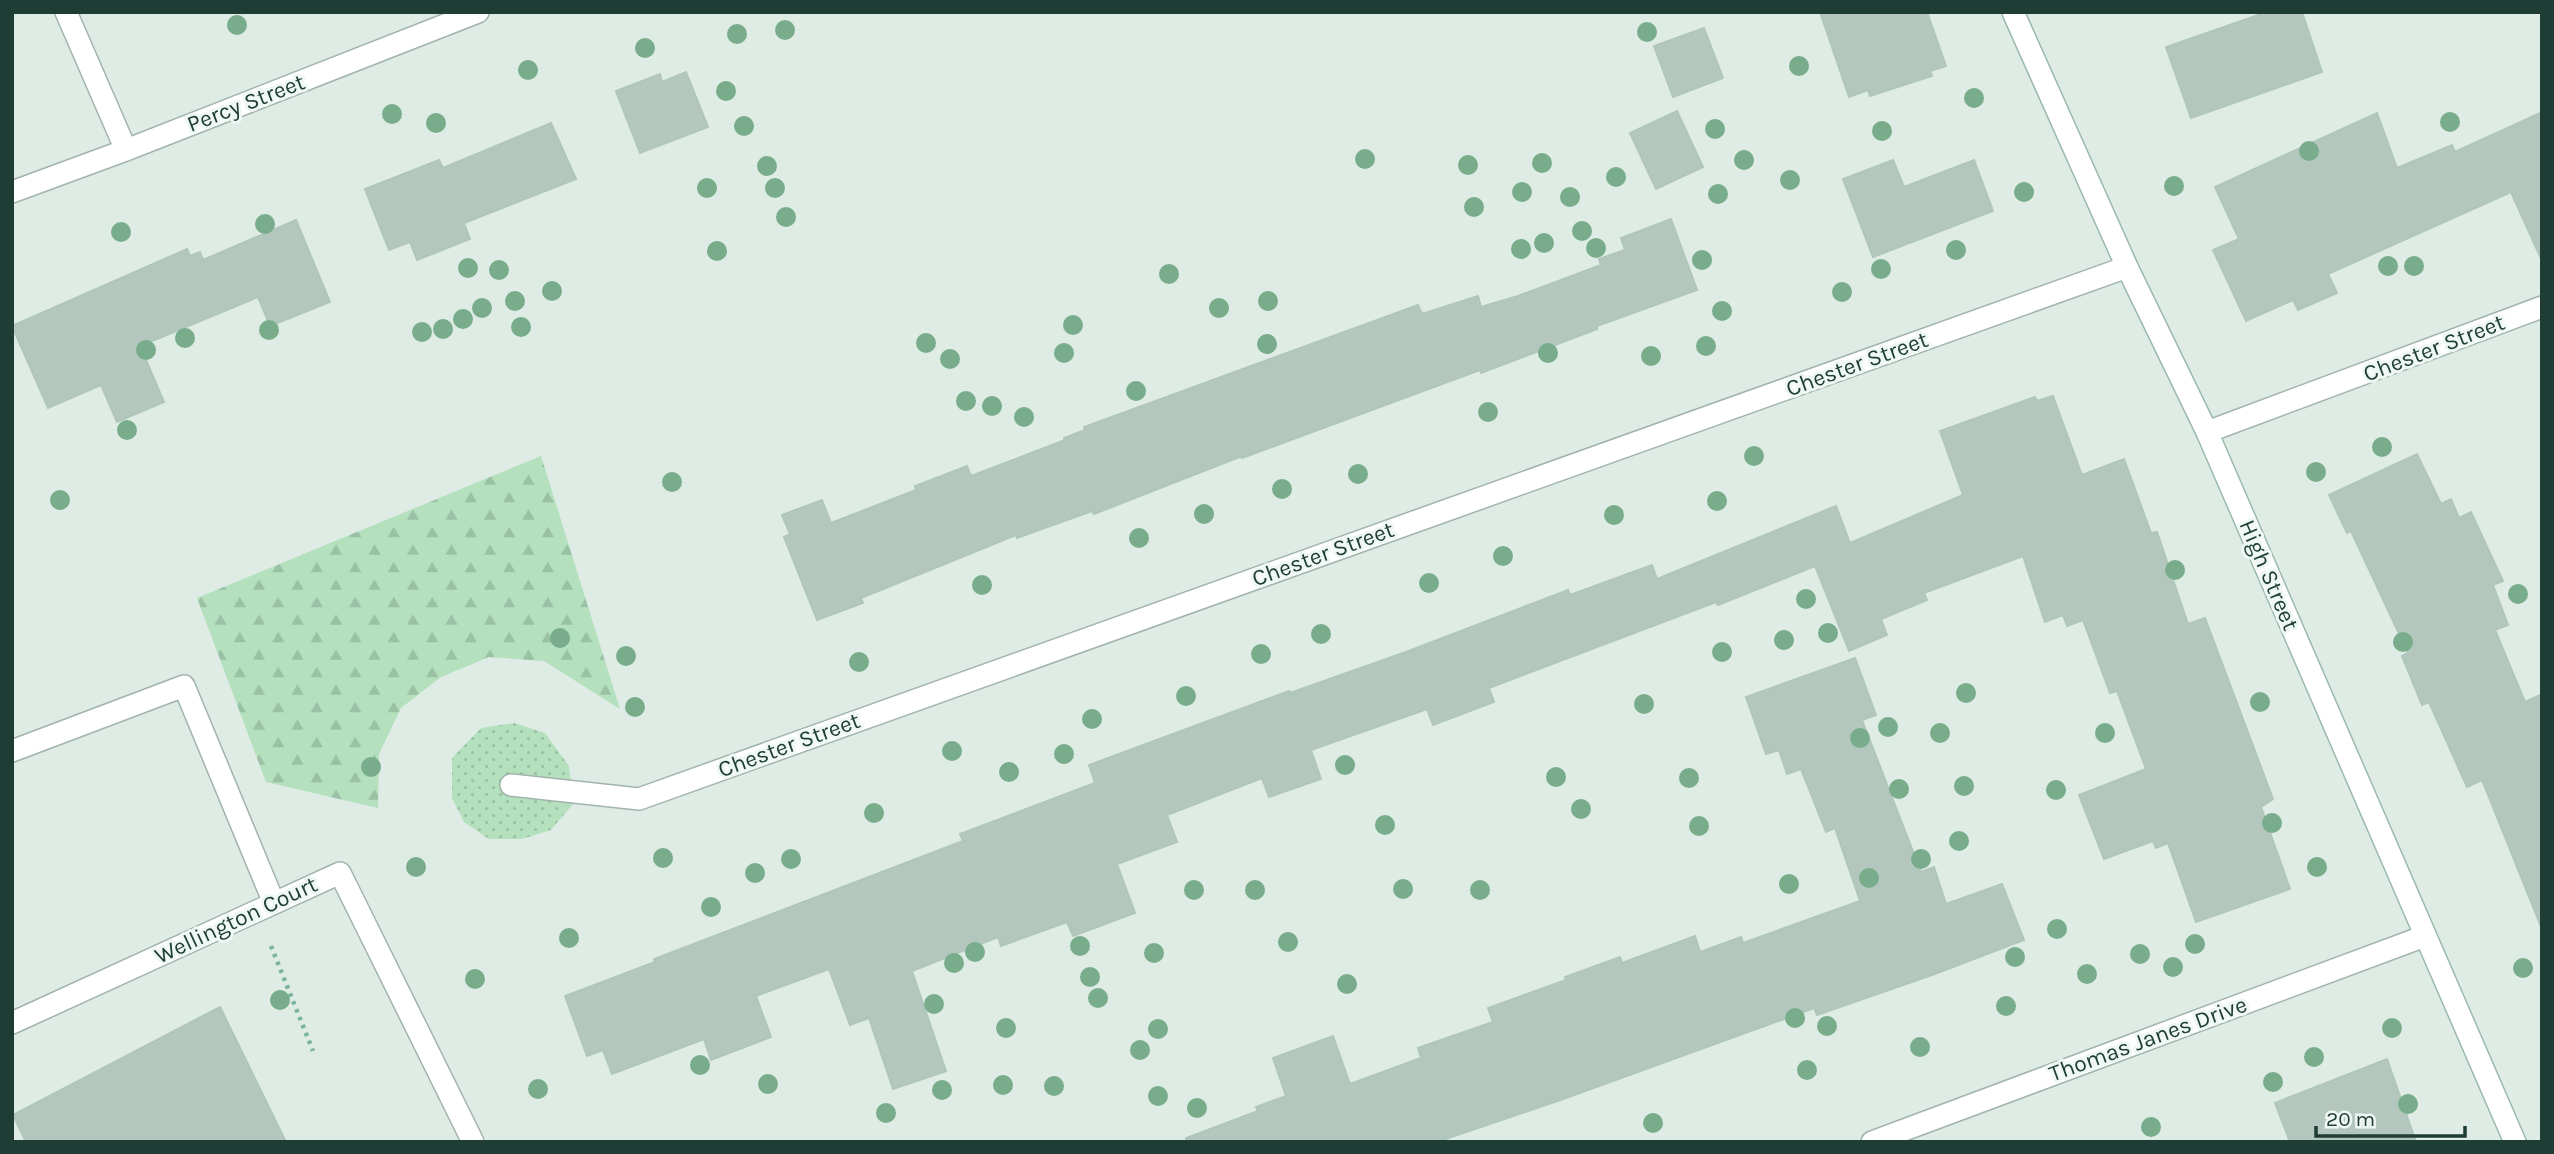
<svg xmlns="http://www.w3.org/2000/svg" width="2554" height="1154" font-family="Karla,sans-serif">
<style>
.grass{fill:url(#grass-dots)}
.forest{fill:url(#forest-firs)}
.building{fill:#b3c7be;stroke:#b0c6bc;stroke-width:2}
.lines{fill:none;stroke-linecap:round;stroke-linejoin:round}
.lane-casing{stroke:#a1b4ac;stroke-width:24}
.street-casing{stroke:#a1b4ac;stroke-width:24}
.secondary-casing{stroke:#9cb9ad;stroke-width:24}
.path{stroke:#7bb39f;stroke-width:4.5;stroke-dasharray:3.5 5;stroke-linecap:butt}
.lane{stroke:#fff;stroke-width:21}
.street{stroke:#fff;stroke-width:21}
.secondary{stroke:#fff;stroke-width:21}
.tree{fill:#78ac8b}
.labels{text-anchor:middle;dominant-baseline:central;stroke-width:6;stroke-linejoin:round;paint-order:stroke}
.street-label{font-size:23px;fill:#1e3d34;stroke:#eff8f3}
</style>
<defs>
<pattern id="grass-dots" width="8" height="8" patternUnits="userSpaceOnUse" patternTransform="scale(1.75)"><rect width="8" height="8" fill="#b4e0be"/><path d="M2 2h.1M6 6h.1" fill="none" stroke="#9ac1a4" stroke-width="1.8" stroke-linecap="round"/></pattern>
<pattern id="forest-firs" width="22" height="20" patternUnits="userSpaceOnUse" patternTransform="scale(1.75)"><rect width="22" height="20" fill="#b4e0be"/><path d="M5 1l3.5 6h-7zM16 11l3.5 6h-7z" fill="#9ac1a4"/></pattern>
</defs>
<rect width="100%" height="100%" fill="#deece5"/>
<!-- grass -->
<path class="grass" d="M514,723L545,733L569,766L573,804L551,830L522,839H489L464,822L452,798V758L481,728Z"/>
<!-- forest -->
<path class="forest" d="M541,456L620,709L544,661L489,657L441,677L401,708L379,754L378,808L266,782L197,598Z"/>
<!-- building -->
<path class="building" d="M1820,12H1927L1946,66L1930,71L1932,76L1870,96L1868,90L1849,97Z
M2267,12H2302L2322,72L2191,118L2166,47Z
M1704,28L1723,78L1673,97L1654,46Z
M686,72L708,127L640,153L616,91L660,74L662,82Z
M1677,111L1703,167L1656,189L1630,133Z
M2542,112V261L2511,192L2328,274L2337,293L2298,310L2293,300L2246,321L2213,250L2239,239L2215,187L2377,113L2397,168L2452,145L2455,152Z
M551,123L576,179L464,223L470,239L417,260L410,242L389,250L365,189L439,160L443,168Z
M1893,160L1904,187L1974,160L1993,211L1873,257L1843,179Z
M1671,219L1697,290L1597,326V329L1481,373L1480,370L1242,458V456L1094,514L1092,511L1017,538L1016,535L861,598L863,603L817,620L784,537L790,534L782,515L822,500L831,523L916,490L915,486L967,466L971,476L1065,440L1064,438L1085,430L1084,427L1418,305L1422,314L1478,296L1481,307L1518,296L1601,265L1599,259L1625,250L1621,238Z
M296,220L330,302L270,326L258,297L140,346L164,402L117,422L101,385L48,408L12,326L187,249L190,256L200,252L203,260Z
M2053,396L2082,475L2124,459L2151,533L2157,532L2188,624L2205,618L2273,799L2261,807L2290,889L2196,922L2168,843L2156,848L2153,841L2104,859L2079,795L2146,769L2117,691L2110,693L2083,620L2067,626L2063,615L2045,622L2023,556L1924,593L1927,600L1881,619L1887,635L1849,651L1815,566L1718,605L1716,602L1489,688L1494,702L1433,725L1427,709L1311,750L1321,779L1269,797L1262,778L1167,815L1177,842L1117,864L1135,913L1073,936L1067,922L1001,946L998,937L912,971L946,1071L893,1089L869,1018L850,1025L829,969L756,996L771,1037L711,1060L704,1039L612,1074L603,1050L587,1056L565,996L655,962L654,959L963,841L960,834L1095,783L1089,765L1289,691L1290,693L1406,652L1568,590L1570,595L1652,565L1657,579L1836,506L1850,543L1963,495L1940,431L2035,397L2037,401Z
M2417,454L2441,504L2451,499L2459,518L2471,512L2503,581L2493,585L2508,625L2495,630L2525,702L2542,694V923L2540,924L2482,780L2467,787L2429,702L2422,705L2402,656L2408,653L2351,531L2347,533L2329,495Z
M1855,658L1876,715L1862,720L1921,872L1934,867L1946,904L2002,884L2024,940L1932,975L1817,1015L1814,1008L1566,1098L1437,1142H1187L1186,1138L1258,1111L1256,1107L1286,1096L1273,1058L1333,1036L1350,1084L1421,1058L1418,1048L1493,1022L1488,1008L1566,980L1565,977L1620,957L1622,963L1695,936L1700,952L1741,937L1743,943L1860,901L1835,828L1826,832L1801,769L1787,774L1779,750L1766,754L1746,697Z
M220,1007L286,1142H26L13,1115Z
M2387,1059L2416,1142H2290L2275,1103Z"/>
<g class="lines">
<defs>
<path id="lane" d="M12,751L184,686L274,903"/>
<path id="street" d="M66,12L126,150
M12,192L126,150L478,12
M2207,432L2542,307
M511,785L639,799L2127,267
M12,1023L340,873L473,1142
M1872,1142L2425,936"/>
<path id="secondary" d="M2013,12L2127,267L2207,432L2515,1142"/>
</defs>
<!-- lane casing -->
<use href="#lane" class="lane-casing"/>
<!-- street casing -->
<use href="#street" class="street-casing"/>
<!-- secondary casing -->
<use href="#secondary" class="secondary-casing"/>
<!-- path -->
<path class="path" d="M271,946L313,1051"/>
<!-- lane -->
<use href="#lane" class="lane"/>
<!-- street -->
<use href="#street" class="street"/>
<!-- secondary -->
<use href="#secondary" class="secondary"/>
</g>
<!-- trees -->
<g class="tree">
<circle cx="237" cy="25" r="10"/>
<circle cx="785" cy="30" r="10"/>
<circle cx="1647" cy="32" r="10"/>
<circle cx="737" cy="34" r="10"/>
<circle cx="645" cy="48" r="10"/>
<circle cx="1799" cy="66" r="10"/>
<circle cx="528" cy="70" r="10"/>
<circle cx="726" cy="91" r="10"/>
<circle cx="1974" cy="98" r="10"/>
<circle cx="392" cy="114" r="10"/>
<circle cx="2450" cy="122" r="10"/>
<circle cx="436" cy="123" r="10"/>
<circle cx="744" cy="126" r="10"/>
<circle cx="1715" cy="129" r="10"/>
<circle cx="1882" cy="131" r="10"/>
<circle cx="2309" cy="151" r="10"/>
<circle cx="1365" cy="159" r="10"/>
<circle cx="1744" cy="160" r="10"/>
<circle cx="1542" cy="163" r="10"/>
<circle cx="1468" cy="165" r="10"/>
<circle cx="767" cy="166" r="10"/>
<circle cx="1616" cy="177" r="10"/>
<circle cx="1790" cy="180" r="10"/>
<circle cx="2174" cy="186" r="10"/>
<circle cx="707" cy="188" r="10"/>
<circle cx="775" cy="188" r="10"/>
<circle cx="1522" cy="192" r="10"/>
<circle cx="2024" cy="192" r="10"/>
<circle cx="1718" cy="194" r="10"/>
<circle cx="1570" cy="197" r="10"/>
<circle cx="1474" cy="207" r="10"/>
<circle cx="786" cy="217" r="10"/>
<circle cx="265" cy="224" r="10"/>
<circle cx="1582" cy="231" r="10"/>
<circle cx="121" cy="232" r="10"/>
<circle cx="1544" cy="243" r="10"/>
<circle cx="1596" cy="248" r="10"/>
<circle cx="1521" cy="249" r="10"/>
<circle cx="1956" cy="250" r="10"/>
<circle cx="717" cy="251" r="10"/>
<circle cx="1702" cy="260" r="10"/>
<circle cx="2388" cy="266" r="10"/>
<circle cx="2414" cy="266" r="10"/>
<circle cx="468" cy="268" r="10"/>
<circle cx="1881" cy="269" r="10"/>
<circle cx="499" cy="270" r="10"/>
<circle cx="1169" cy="274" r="10"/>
<circle cx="552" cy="291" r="10"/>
<circle cx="1842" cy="292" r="10"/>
<circle cx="515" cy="301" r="10"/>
<circle cx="1268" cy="301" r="10"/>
<circle cx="482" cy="308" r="10"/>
<circle cx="1219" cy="308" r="10"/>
<circle cx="1722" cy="311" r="10"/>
<circle cx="463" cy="319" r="10"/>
<circle cx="1073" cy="325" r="10"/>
<circle cx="521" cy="327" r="10"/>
<circle cx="443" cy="329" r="10"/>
<circle cx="269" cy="330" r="10"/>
<circle cx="422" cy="332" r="10"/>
<circle cx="185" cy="338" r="10"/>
<circle cx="926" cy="343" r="10"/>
<circle cx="1267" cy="344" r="10"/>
<circle cx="1706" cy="346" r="10"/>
<circle cx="146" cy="350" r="10"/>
<circle cx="1064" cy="353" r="10"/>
<circle cx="1548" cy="353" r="10"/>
<circle cx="1651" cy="356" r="10"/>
<circle cx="950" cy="359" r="10"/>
<circle cx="1136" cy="391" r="10"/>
<circle cx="966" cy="401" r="10"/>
<circle cx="992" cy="406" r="10"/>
<circle cx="1488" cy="412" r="10"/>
<circle cx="1024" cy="417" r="10"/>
<circle cx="127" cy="430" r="10"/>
<circle cx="2382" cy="447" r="10"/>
<circle cx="1754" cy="456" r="10"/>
<circle cx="2316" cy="472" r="10"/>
<circle cx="1358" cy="474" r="10"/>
<circle cx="672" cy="482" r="10"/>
<circle cx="1282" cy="489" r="10"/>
<circle cx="60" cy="500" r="10"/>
<circle cx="1717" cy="501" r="10"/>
<circle cx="1204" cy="514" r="10"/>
<circle cx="1614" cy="515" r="10"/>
<circle cx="1139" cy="538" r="10"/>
<circle cx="1503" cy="556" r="10"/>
<circle cx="2175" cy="570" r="10"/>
<circle cx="1429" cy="583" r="10"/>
<circle cx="982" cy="585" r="10"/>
<circle cx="2518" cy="594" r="10"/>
<circle cx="1806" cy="599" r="10"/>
<circle cx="1828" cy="633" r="10"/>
<circle cx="1321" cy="634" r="10"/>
<circle cx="560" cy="638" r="10"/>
<circle cx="1784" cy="640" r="10"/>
<circle cx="2403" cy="642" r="10"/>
<circle cx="1722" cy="652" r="10"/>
<circle cx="1261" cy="654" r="10"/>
<circle cx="626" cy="656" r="10"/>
<circle cx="859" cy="662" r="10"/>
<circle cx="1966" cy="693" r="10"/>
<circle cx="1186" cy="696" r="10"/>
<circle cx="2260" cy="702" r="10"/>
<circle cx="1644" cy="704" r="10"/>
<circle cx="635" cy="707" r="10"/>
<circle cx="1092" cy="719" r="10"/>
<circle cx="1888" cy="727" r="10"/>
<circle cx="1940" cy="733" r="10"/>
<circle cx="2105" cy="733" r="10"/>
<circle cx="1860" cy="738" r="10"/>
<circle cx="952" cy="751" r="10"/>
<circle cx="1064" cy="754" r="10"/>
<circle cx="1345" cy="765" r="10"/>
<circle cx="371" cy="767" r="10"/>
<circle cx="1009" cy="772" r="10"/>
<circle cx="1556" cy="777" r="10"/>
<circle cx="1689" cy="778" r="10"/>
<circle cx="1964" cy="786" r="10"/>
<circle cx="1899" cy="789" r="10"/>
<circle cx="2056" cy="790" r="10"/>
<circle cx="1581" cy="809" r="10"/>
<circle cx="874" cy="813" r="10"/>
<circle cx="2272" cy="823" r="10"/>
<circle cx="1385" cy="825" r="10"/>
<circle cx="1699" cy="826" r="10"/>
<circle cx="1959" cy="841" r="10"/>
<circle cx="663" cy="858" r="10"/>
<circle cx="791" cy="859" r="10"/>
<circle cx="1921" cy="859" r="10"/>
<circle cx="416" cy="867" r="10"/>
<circle cx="2317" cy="867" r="10"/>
<circle cx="755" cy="873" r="10"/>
<circle cx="1869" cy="878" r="10"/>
<circle cx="1789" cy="884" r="10"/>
<circle cx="1403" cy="889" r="10"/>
<circle cx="1194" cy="890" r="10"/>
<circle cx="1255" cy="890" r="10"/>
<circle cx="1480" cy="890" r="10"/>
<circle cx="711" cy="907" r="10"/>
<circle cx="2057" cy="929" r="10"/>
<circle cx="569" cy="938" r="10"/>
<circle cx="1288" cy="942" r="10"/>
<circle cx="2195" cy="944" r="10"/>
<circle cx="1080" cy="946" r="10"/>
<circle cx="975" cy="952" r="10"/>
<circle cx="1154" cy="953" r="10"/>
<circle cx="2140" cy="954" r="10"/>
<circle cx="2015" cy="957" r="10"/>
<circle cx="954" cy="963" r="10"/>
<circle cx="2173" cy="967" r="10"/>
<circle cx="2523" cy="968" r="10"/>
<circle cx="2087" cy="974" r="10"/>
<circle cx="1090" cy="977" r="10"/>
<circle cx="475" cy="979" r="10"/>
<circle cx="1347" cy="984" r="10"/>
<circle cx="1098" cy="998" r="10"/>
<circle cx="280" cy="1000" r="10"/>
<circle cx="934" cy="1004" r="10"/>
<circle cx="2006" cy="1006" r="10"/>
<circle cx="1795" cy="1018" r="10"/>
<circle cx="1827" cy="1026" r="10"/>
<circle cx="1006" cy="1028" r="10"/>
<circle cx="2392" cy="1028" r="10"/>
<circle cx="1158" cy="1029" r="10"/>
<circle cx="1920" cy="1047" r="10"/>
<circle cx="1140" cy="1050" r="10"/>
<circle cx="2314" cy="1057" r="10"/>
<circle cx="700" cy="1065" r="10"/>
<circle cx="1807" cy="1070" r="10"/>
<circle cx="2273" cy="1082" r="10"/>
<circle cx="768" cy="1084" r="10"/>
<circle cx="1003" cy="1085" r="10"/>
<circle cx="1054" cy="1086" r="10"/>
<circle cx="538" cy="1089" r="10"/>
<circle cx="942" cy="1090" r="10"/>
<circle cx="1158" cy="1096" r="10"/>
<circle cx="2408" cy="1104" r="10"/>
<circle cx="1197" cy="1108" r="10"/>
<circle cx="886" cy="1113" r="10"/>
<circle cx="1653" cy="1123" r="10"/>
<circle cx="2151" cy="1127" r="10"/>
</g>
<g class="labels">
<!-- street labels -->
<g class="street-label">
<text transform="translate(246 103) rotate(-21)">Percy Street</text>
<text transform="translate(2434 348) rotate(-21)">Chester Street</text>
<text transform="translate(1857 364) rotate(-20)">Chester Street</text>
<text transform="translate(1323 554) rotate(-20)">Chester Street</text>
<text transform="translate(2269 575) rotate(67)">High Street</text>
<text transform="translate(789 745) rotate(-20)">Chester Street</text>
<text transform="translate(236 920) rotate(-25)">Wellington Court</text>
<text transform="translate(2148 1039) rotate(-20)">Thomas Janes Drive</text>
</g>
</g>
<!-- border -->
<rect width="2554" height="1154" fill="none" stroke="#1e3d34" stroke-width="28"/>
<!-- scale -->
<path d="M2316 1126v10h149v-10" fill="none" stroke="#1e3d34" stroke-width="3.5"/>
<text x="2326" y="1126" font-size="21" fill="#1e3d34" stroke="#eff8f3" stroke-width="5" paint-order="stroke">20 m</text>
</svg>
